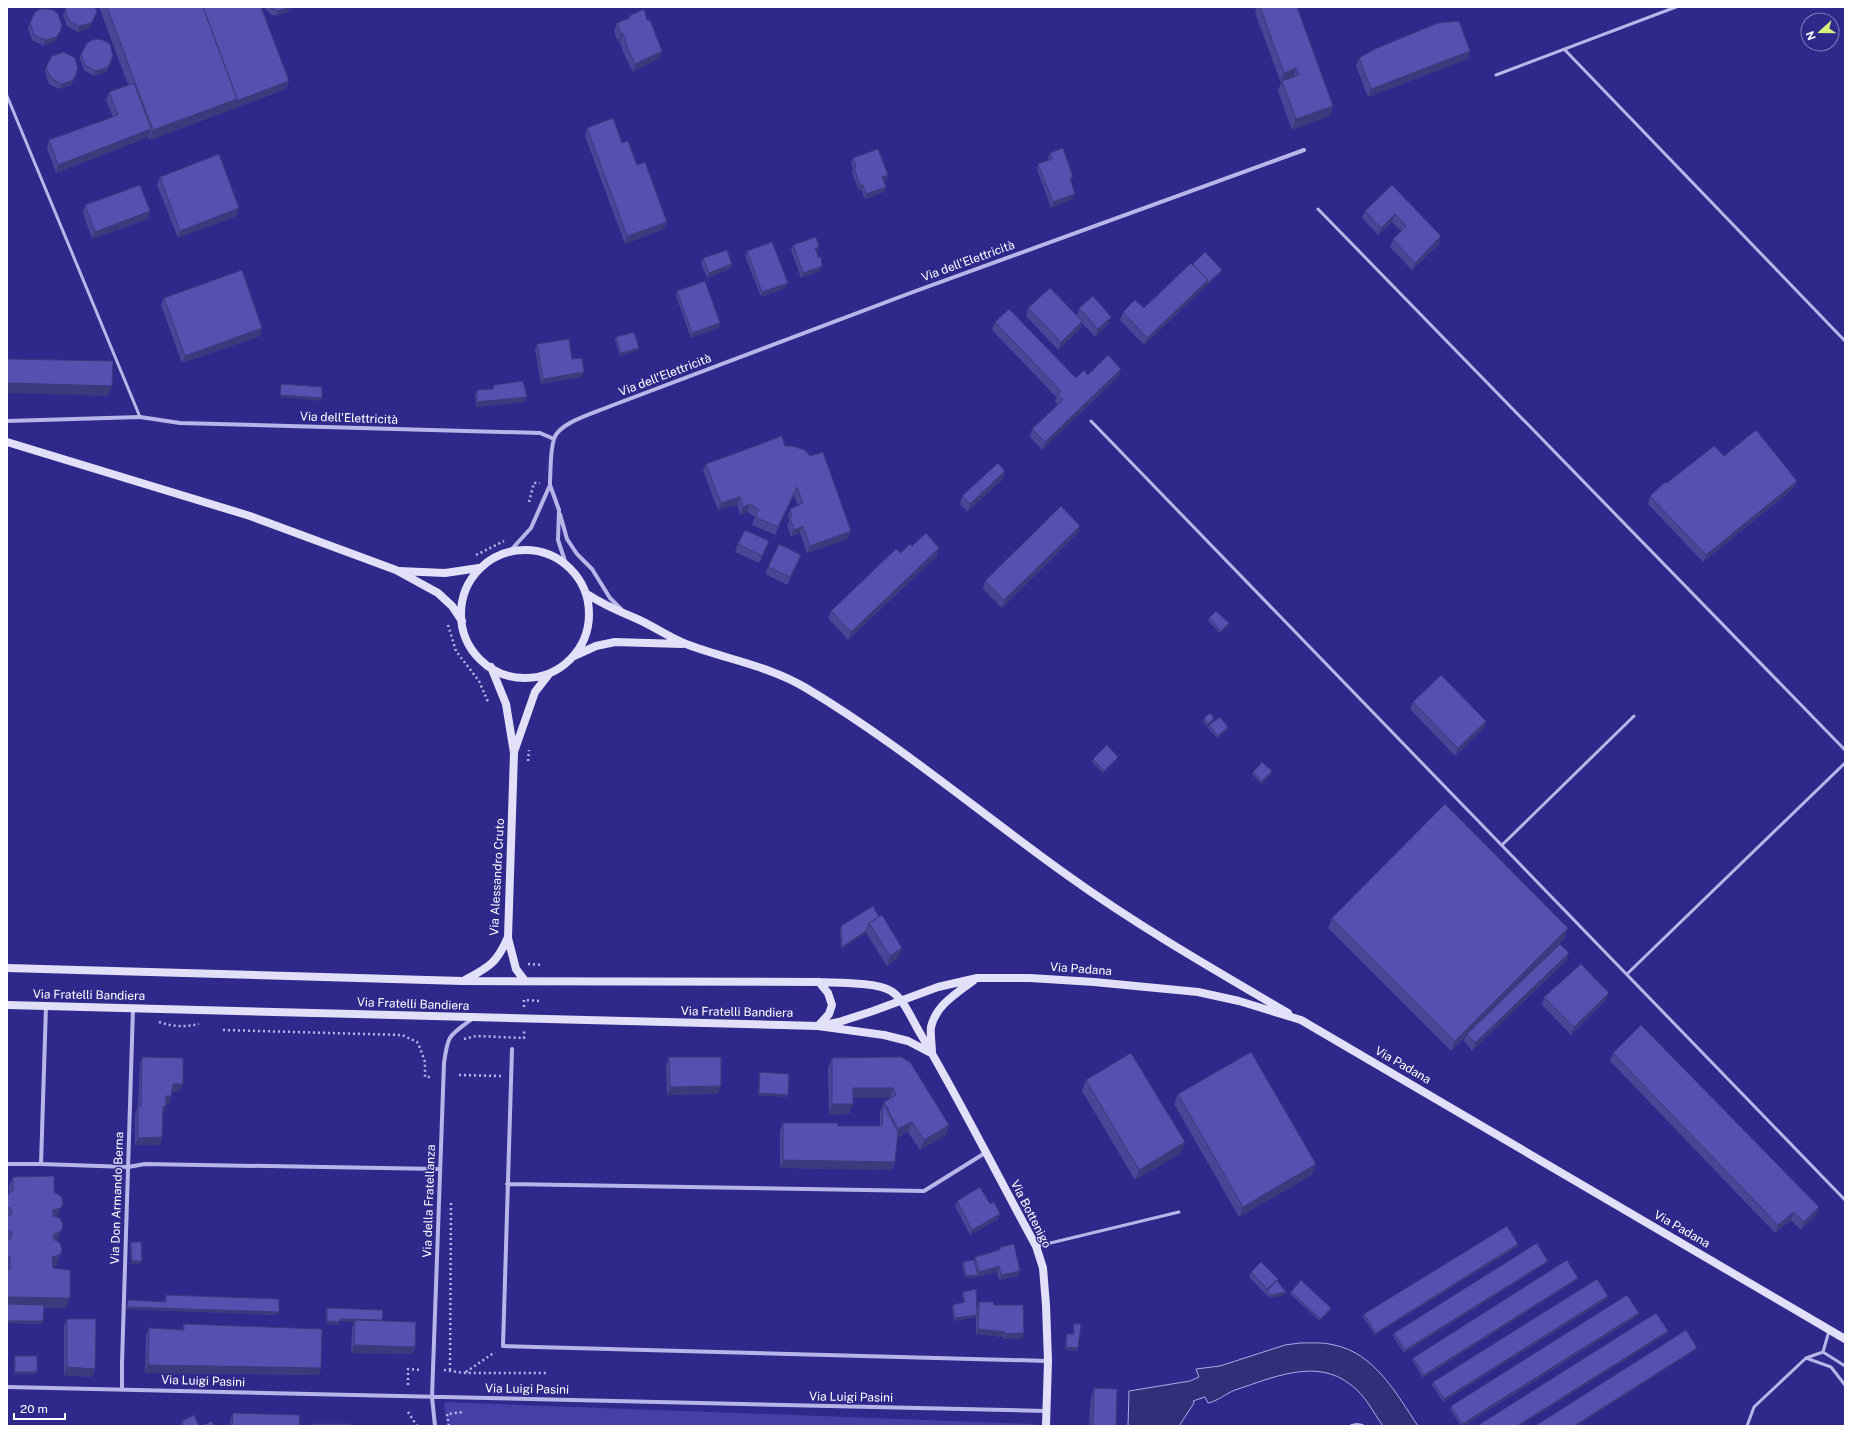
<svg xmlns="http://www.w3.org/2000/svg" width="1852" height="1433" font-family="'Public Sans',sans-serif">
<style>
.green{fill:#4540a8}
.water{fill:#322e77;stroke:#adabe9}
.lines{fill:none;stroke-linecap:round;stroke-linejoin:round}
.path{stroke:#b8b6e9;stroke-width:2.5;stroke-dasharray:2 3;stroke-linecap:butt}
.lane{stroke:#b8b6e9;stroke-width:3}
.street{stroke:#b8b6e9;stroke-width:4}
.secondary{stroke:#e2e0f8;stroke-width:8}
.wall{fill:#494698}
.shaded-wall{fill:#3c397c}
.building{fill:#5551b1;stroke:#3c397c}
.labels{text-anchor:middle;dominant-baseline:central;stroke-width:3;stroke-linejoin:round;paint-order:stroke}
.street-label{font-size:12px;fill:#fff;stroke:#2e298a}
</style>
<rect width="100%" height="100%" fill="#2e298a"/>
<!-- green -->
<path class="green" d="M444,1402L1034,1424V1426H447Z"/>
<!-- water -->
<path class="water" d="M1300,1343C1311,1343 1323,1342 1334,1345C1375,1353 1397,1395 1418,1426H1383C1373,1412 1365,1395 1351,1385C1317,1357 1272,1378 1235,1390C1225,1394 1218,1401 1208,1403L1205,1397L1193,1401L1194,1403L1179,1426H1128L1129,1391L1190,1381L1199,1377L1196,1369L1220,1366L1285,1345Z"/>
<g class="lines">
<!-- path -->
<path class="path" d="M529,502L534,483H540
M476,555L504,541
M448,625L456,651L479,681L489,704
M528,761L529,750
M528,964L543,965
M524,1007V1000L541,1001
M159,1022C173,1027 185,1027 199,1024
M223,1030L402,1035L417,1042L420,1048L425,1062V1077H431
M464,1039L476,1036L524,1038V1030
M459,1075L501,1076
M444,1370L465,1373H547
M450,1370L451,1203
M466,1372L495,1352
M408,1385V1369L422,1370
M408,1412L417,1426
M449,1426L447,1414L464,1412"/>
<!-- lane -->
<path class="lane" d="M1564,49L1845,341
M1496,75L1676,7
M7,96L140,417
M1318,209L1845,750
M1091,421L1845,1200
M1502,845L1634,716
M1627,974L1845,763
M1038,1246L1179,1212
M1823,1352L1845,1366
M1823,1352L1829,1331
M1806,1358L1831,1367L1845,1385
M1747,1426L1754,1407L1806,1358L1823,1352"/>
<!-- street -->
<path class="street" d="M7,421L140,417L180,423L540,433L554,439
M560,514L567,539L577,554L592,569L610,598L621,609
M511,550L531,528L550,485
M566,564L558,540L559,510L550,485V480C551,467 550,452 554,439C558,423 594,413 608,407L913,292L1304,150
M512,1049L503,1346L1048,1361
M7,1164H41L46,1006
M41,1164L128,1167L145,1164L439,1169
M507,1184L924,1191L985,1153
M7,1387L1046,1411
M122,1389V1363L133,1008
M435,1426L432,1397L444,1063C448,1034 449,1036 472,1019
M1352,1426L1357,1425L1362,1426"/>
<!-- secondary -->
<path class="secondary" d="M7,442L250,516L396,570L438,593L452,606L462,621
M461 614a64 64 0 1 1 128 0a64 64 0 1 1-128 0Z
M399,571L445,573L479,568
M587,594C602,604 618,611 635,618C652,625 668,637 686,644C725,659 770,666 806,688C898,743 980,813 1067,875C1138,926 1213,969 1288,1013
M574,656L596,646L615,642L682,644
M514,752L535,692L549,674
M508,938L516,969L525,981
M7,968L462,981L819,982C836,983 878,982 891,991C904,999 912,1020 920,1033C961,1102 997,1175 1036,1246L1043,1268L1046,1305L1048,1361L1046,1426
M465,980C489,967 497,963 508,937L514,753L506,704L491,667
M819,982L828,993L832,1005L829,1014L818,1026L884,1035L908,1041L931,1053
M7,1005L818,1026L839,1022L873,1011L938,987L977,978H1030L1094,982L1198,992L1239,1001L1301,1020L1845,1339
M932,1052C932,1045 930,1035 931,1027C936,1005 957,993 974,980"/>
</g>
<!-- wall -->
<path class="wall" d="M99,7H261L286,89L150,140L148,137L56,173L47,148L49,140L113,117L106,100L109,92L128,85Z
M264,7H290L288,12L276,16L270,14L266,10Z
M1257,7H1297L1330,116L1292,130L1278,91L1281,83L1255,13Z
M65,10L95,17L89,28L78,32L67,26L63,15Z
M629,16L647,20L662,51L659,58L633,72L622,50V48L620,42H618L614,31L617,23L628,19Z
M30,23L58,37L54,42L43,46L32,40L28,29Z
M1470,51L1468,59L1368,97L1356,66L1359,58Z
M81,54L112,61L106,72L94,76L84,70L80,59Z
M46,67L78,69L77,74L71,85L59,89L49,84L45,72Z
M587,128L622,143L637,165L667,222L664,229L625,244L585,136Z
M1050,153L1071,182L1073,199L1051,208L1037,169L1038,164L1049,160L1048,158Z
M853,158L888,175L886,180L883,181L886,187L884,192L865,199L861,190L859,191L852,173L853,169L851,163Z
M160,177L237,216L178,238L157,185Z
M1392,185L1439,244L1412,270L1390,247L1393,239L1401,231L1392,222L1378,235L1362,218L1365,211Z
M85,205L148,219L92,239L83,213Z
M793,245L817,252L820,271L801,278L791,250Z
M747,251L786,288L761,297L745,256Z
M703,258L732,264L730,269L707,278L701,263Z
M1193,264L1222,270L1221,272L1144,345L1120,320L1123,312L1144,308Z
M677,291L720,323L718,328L691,338L676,296Z
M164,298L262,328L260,336L182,363L161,305Z
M1028,308L1077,315L1079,308L1108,324L1095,337L1082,323L1080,329L1058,350L1026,316Z
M995,322L1076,378L1088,375L1121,369L1119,376L1042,450L1030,437L1032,429L1058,405L1055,402L1057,398L992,330Z
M616,337L638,350L620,356L615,340Z
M537,344L572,359L582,377L541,384L535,349Z
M477,390L527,397L525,402L476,407L475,395Z
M785,446L848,539L807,553L800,533L791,537L787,525L789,521L788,516L790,509L798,505L794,495L775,535L752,525L755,517L747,512L740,515L737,505L718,510L703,471L706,464Z
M1724,456L1797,481L1794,488L1703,562L1648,504L1650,496L1667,483Z
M1003,479L967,512L960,504L962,496Z
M1078,533L1002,608L983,589L985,581Z
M769,541L766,549L759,563L735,552L738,544Z
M912,546L937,556L848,640L828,618L831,611L901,553Z
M801,555L798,563L787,585L765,574L768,567Z
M1209,618L1229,623L1228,626L1220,633L1208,621Z
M1413,702L1486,721L1483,729L1455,756L1410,709Z
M1204,718L1213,721L1207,726L1203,721Z
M1209,725L1228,727L1227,730L1217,738L1208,728Z
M1093,759H1117L1103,773L1092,762Z
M1253,772L1271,774L1262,784L1252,774Z
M873,906L898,958L887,966L866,933L841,949L840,929L841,926Z
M1332,918L1565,938L1524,978L1569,953L1566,961L1472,1051L1464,1041L1465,1037L1451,1051L1328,928Z
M1544,997L1606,1000L1571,1035L1542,1005Z
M1613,1053L1819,1207L1816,1215L1801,1230L1791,1220L1775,1233L1610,1061Z
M142,1057L180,1091L172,1092L169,1104H166V1106L163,1114L162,1137L160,1145H135V1114L138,1106L140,1065Z
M669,1057L718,1094L667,1095L666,1065Z
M901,1057L949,1125L946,1135L920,1150L908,1132L897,1138L892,1170L780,1168V1131L783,1123L838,1126H880V1112L884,1102L890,1098H853L849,1114L829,1115L828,1068L832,1058Z
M760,1072L787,1097L758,1095L759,1075Z
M1086,1080L1181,1153L1135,1180L1082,1091Z
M1178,1094L1316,1164L1312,1175L1239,1217L1174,1104Z
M13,1177L54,1192L57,1217V1241H56V1266H53V1268L66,1308H44L43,1321L42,1324L7,1323V1196L9,1193V1187Z
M957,1201L1000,1214L998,1219L970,1235L955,1206Z
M131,1242L141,1263L131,1264L130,1245Z
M1518,1244L1517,1247L1375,1335L1363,1317L1364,1314Z
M1000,1247L1020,1271L1018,1276L999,1280L997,1272L977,1277L965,1278L962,1265L963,1262L974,1260L975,1257L999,1250Z
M1547,1263L1404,1353L1393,1336L1394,1333Z
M1251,1272L1278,1279L1277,1281L1285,1295L1271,1298L1265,1294L1249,1277Z
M1578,1278L1577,1280L1423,1378L1412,1360L1413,1358Z
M963,1292L977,1307L979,1302L994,1305L1024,1333L1022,1339H1004L1003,1337L976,1334V1317L954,1321L952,1308L953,1305L964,1302L962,1295Z
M1291,1292L1331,1308L1330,1310L1320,1321L1290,1294Z
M166,1295L278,1315L126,1309L127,1303L128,1300L165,1302V1298Z
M1607,1299L1443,1402L1432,1385L1433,1382Z
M327,1308L382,1321L415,1347L413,1354L351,1353L352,1328L354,1322L339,1321L338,1325L326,1324V1310Z
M1638,1316L1463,1426H1461L1450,1409L1451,1406Z
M67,1319L95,1369L92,1377L64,1375V1326Z
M184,1324L321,1368L319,1375L145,1373L146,1336L149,1328L182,1330Z
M1074,1324L1077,1351L1065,1350L1066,1336L1067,1334H1073V1326Z
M15,1356L37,1372L36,1374H14V1359Z
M1094,1388L1116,1426H1089L1091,1398Z
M233,1413L299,1426H230L231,1418Z
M182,1421L199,1426H180Z"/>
<!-- shaded-wall -->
<path class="shaded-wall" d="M290,7L288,12L276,16L278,11Z
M97,12L95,17L89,28L78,32L79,26Z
M60,32L58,37L54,42L43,46L45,40Z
M621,34H623L620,42H618Z
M662,51L659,58L633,72L635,64Z
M1470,51L1468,59L1368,97L1371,89Z
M113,56L112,61L106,72L94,76L96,71Z
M1296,68L1293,78L1282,81L1281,83L1284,73Z
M78,69L77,74L71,85L59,89L61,84Z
M289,81L286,89L150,140L153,130L237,99Z
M1333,106L1330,116L1292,130L1296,119Z
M151,129L149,137L56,173L58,165Z
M888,175L886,180L880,182L882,177Z
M1073,177L1071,182L1068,183L1070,178Z
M863,185L861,190L859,191L860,186Z
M886,187L884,192L865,199L866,194Z
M1075,194L1073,199L1051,208L1053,202Z
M239,208L237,216L178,238L180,231Z
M150,211L148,219L92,239L95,232Z
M1395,214L1392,222L1378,235L1381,228Z
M667,222L664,229L625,244L627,236Z
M1441,236L1439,244L1412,270L1415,263Z
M819,247L817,252L814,253L815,248Z
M732,264L730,269L707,278L709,273Z
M822,266L820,271L801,278L803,273Z
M1222,270L1221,272L1144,345L1147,338L1208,280Z
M788,283L786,288L761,297L762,292Z
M1111,317L1108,324L1095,337L1098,329Z
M1082,321L1080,329L1058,350L1061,342Z
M720,323L718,328L691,338L692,333Z
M262,328L260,336L182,363L185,356Z
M639,348L638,350L620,356L621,353Z
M1121,369L1119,376L1042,450L1045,442Z
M584,372L582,377L541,384L543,379Z
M7,383L112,386L108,396L7,393Z
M280,395L322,398L321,401L279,397Z
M527,397L525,402L476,407L477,402Z
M1005,471L1003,479L967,512L970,504Z
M1797,481L1794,488L1703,562L1706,555Z
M797,487L794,495L775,535L778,527Z
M740,497L737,505L718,510L721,503Z
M750,504L747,512L740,515L743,507Z
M803,526L800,533L791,537L794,530Z
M1080,526L1078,533L1002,608L1004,600Z
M851,531L848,539L807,553L810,546Z
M769,541L766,549L759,563L762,556Z
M939,548L937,556L848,640L851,632Z
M801,555L798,563L787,585L790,577Z
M1229,623L1228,626L1220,633L1221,631Z
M1214,718L1213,721L1207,726L1208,724Z
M1486,721L1483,729L1455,756L1458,748Z
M1228,727L1227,730L1217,738L1218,736Z
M1118,757L1117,759L1103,773L1104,771Z
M1272,771L1271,774L1262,784V781Z
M1568,928L1565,938L1468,1035L1467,1034L1465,1037L1451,1051L1455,1041Z
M867,930L866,933L841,949L842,947Z
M902,948L898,958L887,966L890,956Z
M1569,953L1566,961L1472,1051L1475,1043Z
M1609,993L1606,1000L1571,1035L1574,1027Z
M173,1084H183L180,1091L170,1092Z
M721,1086L718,1094L667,1095L670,1087Z
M853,1088H893L890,1098H849Z
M759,1093L788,1095L787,1097L758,1095Z
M166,1096H171L169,1104H163Z
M832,1104H853L849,1114L829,1115Z
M163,1106H166L163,1114H160Z
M912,1122L908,1132L895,1139L898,1129Z
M949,1125L946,1135L920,1150L924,1140Z
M162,1137L160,1145H135L138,1138Z
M1185,1142L1181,1153L1135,1180L1139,1170Z
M783,1160L895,1162L892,1170L780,1168Z
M1316,1164L1312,1175L1239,1217L1243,1207Z
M63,1203L57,1218L50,1220L53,1210Z
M1819,1207L1816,1215L1801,1230L1804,1222Z
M1794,1212L1791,1220L1775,1233L1778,1225Z
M1000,1214L998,1219L970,1235L972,1230Z
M61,1231L57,1241L50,1244L54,1234Z
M1518,1244L1517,1247L1375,1335L1376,1333Z
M60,1255L56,1266L49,1267L52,1257Z
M132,1261H142L141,1263L131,1264Z
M1548,1261L1547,1263L1404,1353L1405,1350Z
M999,1266L997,1272L977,1277L965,1278L966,1276L978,1275L979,1272Z
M1020,1271L1018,1276L999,1280L1001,1275Z
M1578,1278L1577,1280L1423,1378L1424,1375Z
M1278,1279L1276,1284L1266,1292L1265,1294L1267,1289Z
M1286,1292L1285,1295L1271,1298L1272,1295Z
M1608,1296L1607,1299L1443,1402L1444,1399Z
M7,1297L70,1298L66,1308L7,1307Z
M127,1307L279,1312L278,1315L126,1309Z
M1331,1308L1330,1310L1320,1321L1321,1319Z
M1639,1313L1638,1316L1462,1426V1424Z
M977,1315L976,1317L954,1321L955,1318Z
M340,1319L382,1320L381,1323L355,1320L354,1322L339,1321Z
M7,1321H43L42,1324L7,1323Z
M327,1321L339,1322L338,1325L326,1324Z
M978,1329L1005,1332L1003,1337L976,1334Z
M1668,1331L1667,1334L1520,1426H1517Z
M1024,1333L1022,1339H1004L1006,1334Z
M354,1345L415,1347L413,1354L351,1353Z
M1066,1347L1078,1348L1077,1351L1065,1350Z
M1697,1348L1696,1350L1577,1426H1574Z
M148,1365L321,1368L319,1375L145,1373Z
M67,1367L95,1369L92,1377L64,1375Z
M15,1372H37L36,1374H14Z"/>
<!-- building -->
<path class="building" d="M66,7H95L97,12L91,23L79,26L69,21L65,10Z
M107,7H203L237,99L153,130Z
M203,7H261L289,81L236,101L237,99Z
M270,7H290L278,11L272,9Z
M1260,7H1297L1333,106L1296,119L1282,81L1299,75L1296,68L1284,73Z
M41,9H47L53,10L58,14L62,26L60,32L56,37L45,40L34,35L30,23L35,12Z
M644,9L647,20H650L662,51L635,64L625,42L626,41L623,34H621L617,23L630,18L629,16Z
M1459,21L1470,51L1371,89L1359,58L1377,48L1438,23Z
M99,39L105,41L110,44L113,56L108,67L96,71L85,65L81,54L87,43L92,40Z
M64,52L75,58L78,69L73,80L61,84L51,78L46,67L52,56Z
M134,83L151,129L58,165L49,140L118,115L109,92Z
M613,118L622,143L628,141L637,165L645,162L667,222L627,236L587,128Z
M1063,148L1073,177L1070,178L1075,194L1053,202L1038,164L1052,159L1050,153Z
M878,149L888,175L882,177L886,187L866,194L863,185L860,186L854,168L856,167L853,158Z
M219,154L239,208L180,231L160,177Z
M140,185L150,211L95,232L85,205Z
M1392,185L1441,236L1415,263L1393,239L1406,226L1395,214L1381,228L1365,211Z
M816,237L819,247L815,248L818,257H821L822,266L803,273L793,245Z
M772,242L788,283L762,292L747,251Z
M727,250L732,264L709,273L703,258Z
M1205,252L1222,270L1206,285L1208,280L1193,264Z
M1191,263L1208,280L1147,338L1123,312L1135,300L1144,308Z
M242,270L262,328L185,356L164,298Z
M705,281L720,323L692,333L677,291Z
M1050,288L1082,321L1061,342L1028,308Z
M1093,296L1111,317L1098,329L1079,308Z
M1009,309L1076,378L1084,370L1088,375L1108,355L1121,369L1045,442L1032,429L1063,400L1058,395L1061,391L995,322Z
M634,332L639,348L621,353L616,337Z
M569,339L572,359L582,358L584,372L543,379L537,344Z
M7,359L113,361L112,386L7,383Z
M523,381L527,397L477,402V390L493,389L494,385Z
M281,384L322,387V398L280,395Z
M1756,430L1797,481L1706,555L1650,496L1665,482L1667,483L1714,446L1724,456Z
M782,436L785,446H792L805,450L810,456L823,452L851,531L810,546L803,526L794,530L790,518L792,517L790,509L803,503L797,487L778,527L755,517L759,510L750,504L743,507L740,497L721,503L706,464Z
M998,463L1005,471L970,504L962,496Z
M1061,506L1080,526L1004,600L985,581Z
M745,530L769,541L762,556L738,544Z
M926,533L939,548L851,632L831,611L896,549L901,553L910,544L912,546Z
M779,544L801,555L790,577L768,567Z
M1216,611L1229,623L1221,631L1209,618Z
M1441,675L1486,721L1458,748L1413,702Z
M1210,713L1214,718L1208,724L1204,718Z
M1220,717L1228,727L1218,736L1209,725Z
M1107,745L1118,757L1104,771L1093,759Z
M1262,762L1272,771L1262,781L1253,772Z
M1445,804L1568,928L1455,1041L1332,918Z
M873,906L879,917L869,923L867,930L842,947L841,926Z
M882,915L902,948L890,956L869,923Z
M1560,944L1569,953L1475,1043L1467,1034Z
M1581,964L1609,993L1574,1027L1544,997Z
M1641,1025L1819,1207L1804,1222L1794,1212L1778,1225L1613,1053Z
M1251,1052L1316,1164L1243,1207L1178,1094Z
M1131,1053L1185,1142L1139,1170L1086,1080Z
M142,1057L183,1058V1084H173L171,1096H166V1106H163L162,1137L138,1138V1106H141Z
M669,1057H721V1086L670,1087Z
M901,1057L910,1062L949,1125L924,1140L912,1122L898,1129L884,1102L896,1095L893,1088H853V1104H832V1058Z
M760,1072L789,1074L788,1095L759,1093Z
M883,1104L898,1132L895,1162L783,1160V1123H838V1126H882Z
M54,1176V1192L62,1197L63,1203L61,1208L53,1210V1216L60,1218L63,1225L61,1231L54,1234L53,1239L60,1243L62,1250L60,1255L52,1257L53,1268L70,1270V1298L7,1297V1269H10V1257L7,1256V1239L11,1238L12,1233L7,1230V1217L12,1214L11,1209L8,1207L7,1206V1196L10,1192L13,1191V1177Z
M980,1187L990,1204L994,1202L1000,1214L972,1230L957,1201Z
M1507,1226L1518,1244L1376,1333L1364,1314Z
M131,1242H141L142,1261H132Z
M1537,1243L1548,1261L1405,1350L1394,1333Z
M1014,1244L1020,1271L1001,1275L999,1266L979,1272L975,1257L1000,1250V1247Z
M974,1260L978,1275L966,1276L963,1262Z
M1567,1260L1578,1278L1424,1375L1413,1358Z
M1261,1262L1278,1279L1267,1289L1251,1272Z
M1597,1279L1608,1296L1444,1399L1433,1382Z
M1301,1280L1331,1308L1321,1319L1291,1292Z
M1277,1281L1286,1292L1272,1295L1266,1292Z
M976,1289L977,1315L955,1318L953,1305L965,1302L963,1292Z
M166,1295L279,1299V1312L127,1307L128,1300L166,1302Z
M1627,1295L1639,1313L1462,1424L1451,1406Z
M979,1302H993L994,1305H1023L1024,1333L1006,1334L1005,1332L978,1329Z
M7,1304L44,1305L43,1321H7Z
M327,1308L383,1310L382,1320L340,1319L339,1322L327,1321Z
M1656,1313L1668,1331L1517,1426H1477Z
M67,1319H96L95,1369L67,1367Z
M355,1320L416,1322L415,1347L354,1345Z
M184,1324L322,1329L321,1368L148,1365L149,1328L184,1330Z
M1074,1324H1081L1078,1348L1066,1347L1067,1334H1074Z
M1686,1330L1697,1348L1574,1426H1535Z
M15,1356H37V1372H15Z
M1094,1388L1117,1389L1116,1426H1093Z
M233,1413L300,1415L299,1426H232Z
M194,1415L199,1426H184L182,1421Z
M212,1421L214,1426H202Z
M311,1424H351V1426H311Z"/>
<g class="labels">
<!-- street labels -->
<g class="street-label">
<text transform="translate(968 261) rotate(-20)">Via dell'Elettricità</text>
<text transform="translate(665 375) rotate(-21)">Via dell'Elettricità</text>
<text transform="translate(349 418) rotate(2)">Via dell'Elettricità</text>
<text transform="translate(497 877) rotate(-87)">Via Alessandro Cruto</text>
<text transform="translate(1081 969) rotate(4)">Via Padana</text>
<text transform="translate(89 995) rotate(1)">Via Fratelli Bandiera</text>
<text transform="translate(413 1004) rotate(2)">Via Fratelli Bandiera</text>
<text transform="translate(737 1012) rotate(1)">Via Fratelli Bandiera</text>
<text transform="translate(1403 1065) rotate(30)">Via Padana</text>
<text transform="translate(117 1198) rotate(-88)">Via Don Armando Berna</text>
<text transform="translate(429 1201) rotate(-88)">Via della Fratellanza</text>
<text transform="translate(1031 1214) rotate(63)">Via Bottenigo</text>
<text transform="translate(1682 1229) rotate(30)">Via Padana</text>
<text transform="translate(203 1381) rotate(2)">Via Luigi Pasini</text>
<text transform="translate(527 1389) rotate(1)">Via Luigi Pasini</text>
<text transform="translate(851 1397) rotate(1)">Via Luigi Pasini</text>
</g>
</g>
<!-- border -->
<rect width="1852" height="1433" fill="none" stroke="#ffffff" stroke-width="16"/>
<!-- north arrow -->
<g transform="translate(1820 32) rotate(249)"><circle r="19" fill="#2e298a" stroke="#827fb9"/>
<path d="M0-3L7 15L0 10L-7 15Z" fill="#d9f17d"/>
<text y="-6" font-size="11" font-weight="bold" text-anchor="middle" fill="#ffffff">N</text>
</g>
<!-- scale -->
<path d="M14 1413v6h51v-6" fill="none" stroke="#ffffff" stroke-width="2"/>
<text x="20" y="1413" font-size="12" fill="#ffffff" stroke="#2e298a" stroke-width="3" paint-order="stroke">20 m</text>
</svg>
